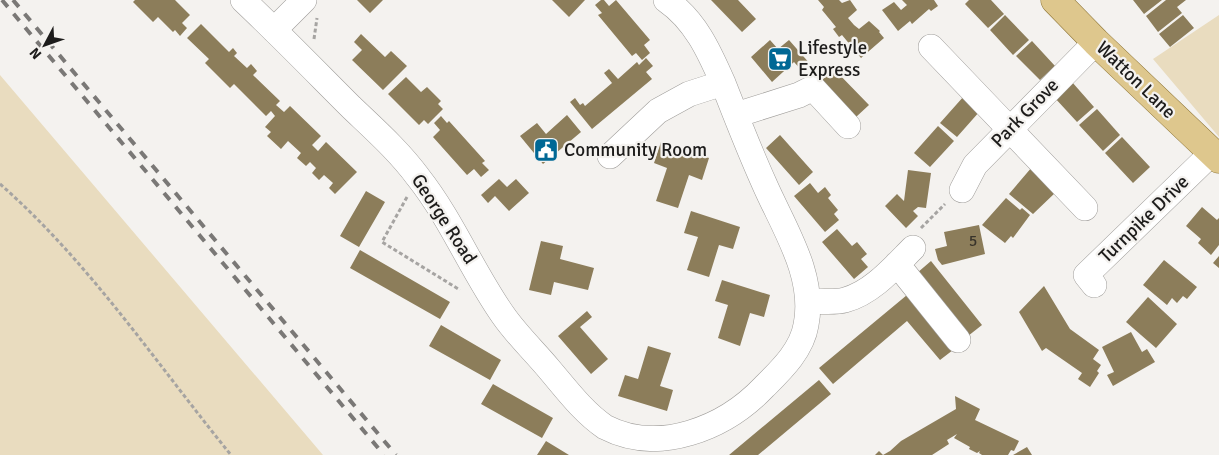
<svg xmlns="http://www.w3.org/2000/svg" width="1219" height="455" font-family="Signika,sans-serif">
<style>
.green{fill:#e9dcbf}
.building{fill:#8c7d5a}
.lines{fill:none;stroke-linecap:round;stroke-linejoin:round}
.minor-casing{stroke:#9f9d9a;stroke-width:26}
.major-casing{stroke:#8c7334;stroke-width:29}
.path{stroke:#a6a4a2;stroke-width:3;stroke-dasharray:4 2.5;stroke-linecap:butt}
.minor{stroke:#fff;stroke-width:25}
.major{stroke:#dec78d;stroke-width:28}
.rail{stroke:#7a7876;stroke-width:4;stroke-dasharray:9 9;stroke-linecap:butt}
.labels{text-anchor:middle;dominant-baseline:central;stroke-width:4.5;stroke-linejoin:round;paint-order:stroke}
.number-label{font-size:16px;fill:#39342b}
.poi-label{font-size:19px;fill:#1d1c1b;stroke:#f4f2ef;text-anchor:start}
.street-label{font-size:19px;fill:#1d1c1b;stroke:#f4f2ef}
</style>
<rect width="100%" height="100%" fill="#f4f2ef"/>
<!-- green -->
<path class="green" d="M1219,15V137L1153,59Z
M0,75L323,455H0Z"/>
<!-- building -->
<path class="building" d="M135,0H175L190,15L182,23L187,28L180,36L175,30L173,32L158,17L153,22L133,2Z
M357,0H383L370,13Z
M552,0H585L569,17Z
M601,0H604L609,6L616,0L650,40L644,45L650,53L642,60L636,53L632,56L598,15L602,13L595,5Z
M711,0H738L756,19L742,32Z
M818,0H839L842,3L850,0L857,10L848,18L854,25L859,29L869,21L880,31L879,32L884,38L861,58L842,35L839,37L833,29L836,27L822,10L824,7Z
M902,0H934L938,6L931,11L929,9L912,24L910,21L898,31L882,10L894,2L901,10L907,5Z
M969,0H991L1004,14L988,28L965,4Z
M1133,0H1162L1144,14Z
M1166,0H1186L1177,7L1182,13L1158,32L1146,16Z
M1005,15L1029,40L1013,55L990,30Z
M1183,15L1194,28L1170,47L1159,34Z
M201,24L229,52L233,48L237,53L234,56L247,68L251,64L257,71L253,75L280,101L276,105L284,112L290,106L321,136L312,145L318,151L326,142L357,172L335,194L329,188L333,183L324,175L319,180L312,173L316,168L310,162L306,166L297,158L301,153L288,141L281,149L267,136L271,132L265,127L275,116L271,111L266,116L234,84L230,88L205,63L209,59L187,38Z
M361,34L385,57L391,51L407,66L383,90L352,60L362,50L354,42Z
M770,40L778,49L789,40L811,65L803,72L794,62L772,82L751,57Z
M1032,41L1055,66L1040,80L1016,56Z
M646,58L653,66L646,72L652,79L592,129L570,102L575,98L580,105L583,103L585,106L612,83L604,73L609,69L618,79L637,62L639,65Z
M834,69L869,105L856,117L821,81Z
M406,77L421,92L427,87L441,101L438,104L443,109L428,124L424,120L419,125L388,94Z
M1072,82L1094,107L1077,122L1054,97Z
M964,96L980,111L957,137L940,123Z
M1097,109L1120,135L1103,151L1079,125Z
M567,115L581,132L543,164L520,136L537,123L546,134Z
M441,116L447,123L449,121L485,161L482,163L489,170L481,177L474,169L467,175L433,137L440,130L434,123Z
M938,126L954,141L930,167L914,153Z
M780,135L813,172L799,185L766,148Z
M1122,137L1150,167L1133,183L1105,153Z
M661,142L709,158L702,180L689,175L678,208L656,201L667,168L654,163Z
M1032,167L1056,192L1033,214L1009,194Z
M908,170L931,173L926,208L918,207L913,211L918,216L906,228L885,206L897,194L904,201Z
M499,179L507,187L516,179L529,193L509,211L495,196L488,203L481,195Z
M810,183L818,193L825,187L831,195L828,198L838,210L834,214L839,220L825,232L794,196Z
M366,191L385,202L359,247L340,236Z
M1006,198L1020,210L1022,208L1030,215L1013,238L1011,236L1005,243L982,225Z
M1202,207L1217,220L1219,218V245L1211,255L1198,243L1201,239L1186,226Z
M691,211L740,227L733,249L719,245L709,277L687,270L698,237L684,233Z
M979,225L985,254L942,265L938,260L935,249L947,246L944,232Z
M837,229L852,246L857,242L867,254L861,259L868,267L854,279L822,242Z
M541,241L563,246L560,259L594,268L588,290L554,282L551,295L529,290Z
M360,250L450,302L440,319L350,268Z
M1219,256V268L1213,263Z
M1164,260L1197,287L1187,299L1183,296L1177,303L1172,298L1167,305L1143,285Z
M931,261L982,325L968,336L917,273Z
M722,280L770,295L764,317L750,313L740,346L718,338L728,305L715,301Z
M1044,286L1070,329L1099,350L1093,359L1101,365L1097,371L1099,373L1090,387L1078,379L1082,373L1046,348L1042,351L1019,312Z
M907,295L953,350L940,360L907,321L833,384L819,368Z
M1148,297L1177,324L1156,348L1126,322Z
M587,311L592,317L580,327L608,359L591,374L558,336Z
M441,325L501,360L490,380L429,346Z
M1131,332L1142,352L1147,349L1155,362L1113,386L1107,375L1114,372L1102,347Z
M648,346L671,353L660,386L673,390L667,411L618,396L625,375L638,379Z
M819,380L831,394L758,455H729Z
M493,384L553,418L542,438L481,404Z
M955,396L980,409L975,420L1019,441L1014,451L1011,450L1008,455H982L979,453L980,451L977,453L969,449L970,447L954,438L957,434L947,440L949,444L932,455H875L879,451L883,455L890,451L901,441L956,409Z
M546,441L569,455H537Z
M1027,447L1032,455H1013Z"/>
<g class="lines">
<defs>
<path id="minor" d="M243,0C280,35 315,71 351,107C374,129 399,151 418,177C452,220 472,271 503,315C516,334 534,351 549,369C566,389 583,412 605,427C659,455 725,428 764,387C781,370 802,350 806,325C816,275 783,227 764,183C749,150 736,116 723,83
M274,30L304,0
M931,47L1085,208
M736,115L799,95L813,88L848,126
M610,156L658,111L689,94L723,83C709,51 695,20 666,0
M962,190L975,165L1096,42
M897,264L958,340
M1094,285L1086,275L1212,153
M809,301C820,301 834,303 845,300C872,293 894,267 913,248"/>
<path id="major" d="M1055,0L1096,42L1219,159"/>
</defs>
<!-- minor casing -->
<use href="#minor" class="minor-casing"/>
<!-- major casing -->
<use href="#major" class="major-casing"/>
<!-- path -->
<path class="path" d="M314,39L317,18
M0,184C89,262 156,363 231,455
M407,197L382,242L460,290
M921,228L945,204"/>
<!-- minor -->
<use href="#minor" class="minor"/>
<!-- major -->
<use href="#major" class="major"/>
<!-- rail -->
<path class="rail" d="M2,0L384,455
M13,0L396,455"/>
</g>
<!-- icons -->
<defs>
<symbol id="supermarket-square" viewBox="-11 -11 22 22"><rect x="-9" y="-9" width="18" height="18" rx="4" fill="#006895" stroke="#f4f2ef"/><path d="M-6-5.5h2.5l.6 2H6L4.5 2H-2.5L-4.4-4H-6ZM-1.5 3.2a1.3 1.3 0 1 0 .1 0ZM3 3.2a1.3 1.3 0 1 0 .1 0Z" fill="#fff"/></symbol>
<symbol id="civic-square" viewBox="-11 -11 22 22"><rect x="-9" y="-9" width="18" height="18" rx="4" fill="#006895" stroke="#f4f2ef"/><path d="M-.6-6.5H3V-4.5H.6V-3L4-1V1h2V6H-6V1h2V-1L-.6-3ZM-1.2 2.5V6h2.4V2.5Z" fill="#fff"/></symbol>
</defs>
<g fill-rule="evenodd">
<use href="#supermarket-square" x="766" y="45" width="28" height="28"/>
<use href="#civic-square" x="532" y="136" width="28" height="28"/>
</g>
<g class="labels">
<!-- number labels -->
<g class="number-label">
<text x="973" y="241">5</text>
</g>
<!-- poi labels -->
<g class="poi-label">
<text x="798" y="48">Lifestyle<tspan x="798" dy="22">Express</tspan></text>
<text x="564" y="150">Community Room</text>
</g>
<!-- street labels -->
<g class="street-label">
<text transform="translate(1136 80) rotate(44)">Watton Lane</text>
<text transform="translate(1025 113) rotate(-46)">Park Grove</text>
<text transform="translate(444 219) rotate(57)">George Road</text>
<text transform="translate(1144 219) rotate(-44)">Turnpike Drive</text>
</g>
</g>
<!-- north arrow -->
<g transform="translate(45 45) rotate(229)" stroke="#f4f2ef" stroke-width="4" paint-order="stroke">
<path d="M0-4L9 19L0 12L-9 19Z" fill="#1d1c1b"/>
<text y="-8" font-size="14" font-weight="bold" text-anchor="middle" fill="#1d1c1b">N</text>
</g>
</svg>
